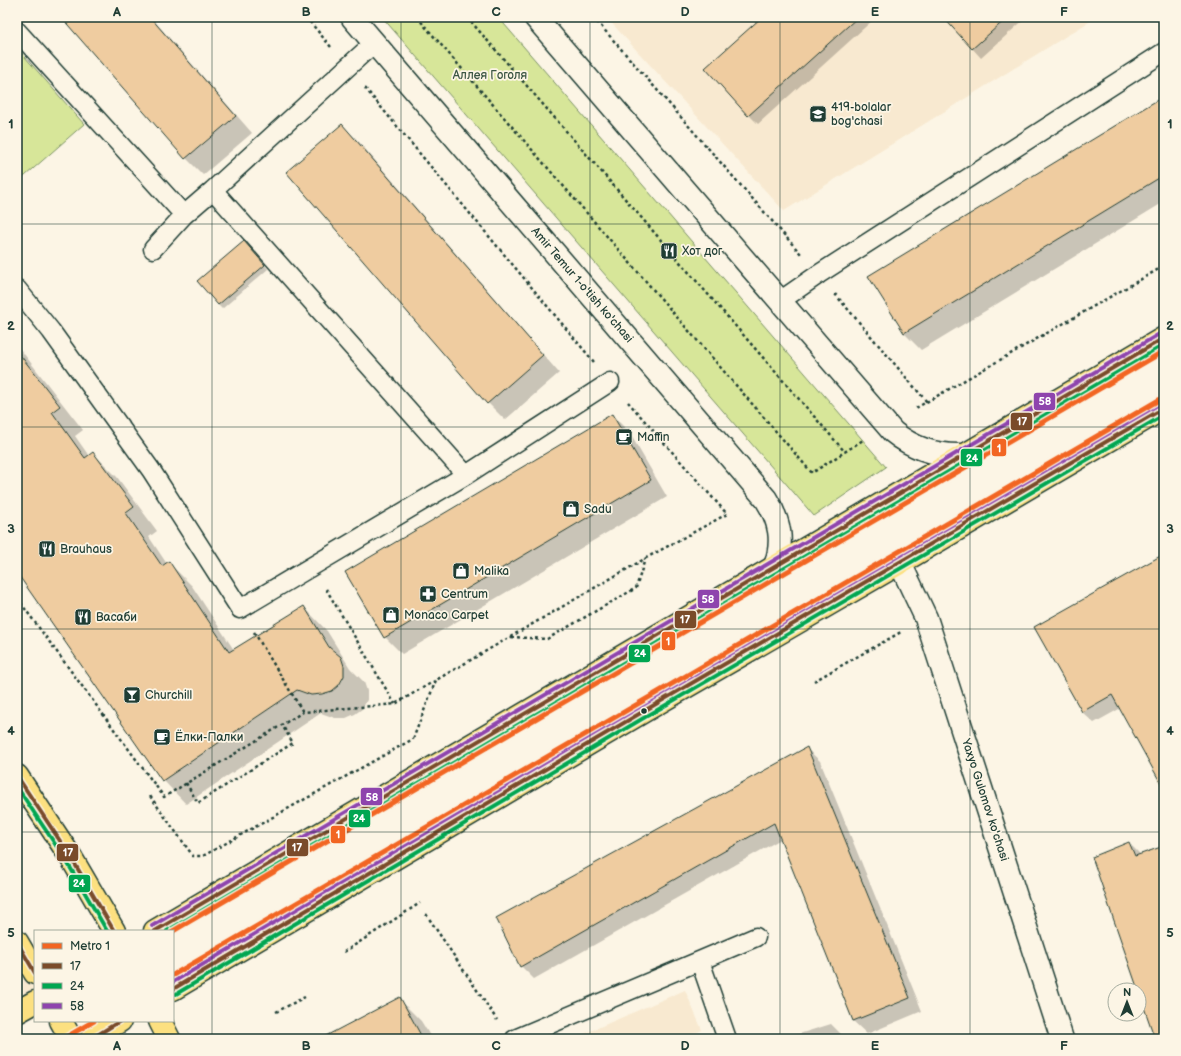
<svg xmlns="http://www.w3.org/2000/svg" width="1181" height="1056" font-family="'Balsamiq Sans',sans-serif">
<style>
.built{fill:#f8e9d0}
.green{fill:#d7e699;stroke:#7b9266}
.shadow{fill:#0003}
.building{fill:#efcca0;stroke:#1f3d34}
.lines{fill:none;stroke-linecap:round;stroke-linejoin:round}
.service-casing{stroke:#1f3d34;stroke-width:21}
.minor-casing{stroke:#1f3d34;stroke-width:25}
.primary-casing{stroke:#1f3d34;stroke-width:25}
.path{stroke:#1f3d34;stroke-width:2.5;stroke-dasharray:3 3;stroke-linecap:butt}
.service{stroke:#fcf5e5;stroke-width:18}
.minor{stroke:#fcf5e5;stroke-width:22}
.primary{stroke:#fce080;stroke-width:22}
.bus-1-casing{stroke:#fcf5e5;stroke-width:7}
.bus-2-casing{stroke:#fcf5e5;stroke-width:7}
.bus-3-casing{stroke:#fcf5e5;stroke-width:7}
.bus-1{stroke:#7a4b2a;stroke-width:4}
.bus-2{stroke:#00a651;stroke-width:4}
.bus-3{stroke:#8e44ad;stroke-width:4}
.metro-1-casing{stroke:#fcf5e5;stroke-width:8}
.metro-1{stroke:#f26522;stroke-width:5}
.grid{fill:none;stroke:#1f3d34;stroke-width:1;stroke-opacity:0.55}
.bus-dot{fill:#1f3d34;stroke:#fcf5e5;stroke-width:1.5}
.labels{text-anchor:middle;dominant-baseline:central;stroke-width:3.5;stroke-linejoin:round;paint-order:stroke}
.park-label{font-size:12px;fill:#3b5643;stroke:#fcf5e5}
.poi-label{font-size:12px;fill:#1f3d34;stroke:#fcf5e5;text-anchor:start}
.street-label{font-size:12px;fill:#1f3d34;stroke:#fcf5e5}
.line-badge{stroke:#fcf5e5;stroke-width:1.5}
.badge-label{font-size:11px;text-anchor:middle;font-weight:bold;fill:#fff}
.neatline{fill:none;stroke:#1f3d34;stroke-width:1.5}
.grid-label{font-size:13px;text-anchor:middle;font-weight:bold;fill:#1f3d34}
</style>
<rect width="100%" height="100%" fill="#fcf5e5"/>
<filter id="ink" filterUnits="userSpaceOnUse"><feTurbulence type="fractalNoise" baseFrequency=".025" numOctaves="2"/><feDisplacementMap in="SourceGraphic" scale="8" xChannelSelector="R" yChannelSelector="G"/><feConvolveMatrix kernelMatrix="1 2 1 2 8 2 1 2 1" color-interpolation-filters="sRGB"/></filter>
<g filter="url(#ink)">
<!-- built -->
<path class="built" d="M606,17H1097L784,211Z
M17,942L35,973V1002L17,1012Z
M685,990L702,1030L683,1039H572Z"/>
<!-- green -->
<path class="green" d="M382,17H498L886,467L814,516Z
M17,48L84,124L17,183Z"/>
<!-- shadow -->
<path class="shadow" d="M63,17H151L252,133L203,175L186,158Z
M763,17H873L874,19L758,124L749,115Z
M944,17H1027L981,58Z
M1164,97V202L921,350L904,333L870,276Z
M342,125L359,142L559,373L505,420L488,403Z
M248,247L268,269L222,309L218,305Z
M17,345L83,430L75,436L89,456L93,453L117,477L157,531L149,537L167,564L169,563L192,586L234,650L304,607L327,631L350,668L364,682L367,691V700L362,709L355,714L346,718H335L321,713L186,804L163,780L17,571Z
M612,415L629,432L667,497L402,654L385,637Z
M1164,555V785L1121,708L1094,723L1082,712L1035,628Z
M806,748L820,761L922,1011L867,1034L853,1021L781,839L534,979L521,966Z
M1129,843L1141,855L1164,847V1039H1156Z
M399,999L421,1021L432,1039H322Z
M831,1024L846,1039H783Z"/>
<!-- building -->
<path class="building" d="M61,17H150L236,116L185,159Z
M762,17H858L748,116L705,68Z
M943,17H1008L972,49Z
M1164,96V175L904,333L868,276Z
M342,124L543,355L487,404L286,172Z
M244,241L265,265L218,305L197,281Z
M17,351L60,406L52,412L85,458L93,452L134,507L126,513L162,566L169,561L229,652L304,606L329,647L341,657L344,666V676L339,685L332,691L322,694L311,695L297,690L162,781L17,573Z
M612,414L651,480L384,638L345,572Z
M1164,554V789L1112,695L1082,712L1034,627Z
M807,747L910,998L853,1021L774,823L520,967L496,918Z
M1129,842L1135,856L1164,846V1039H1155L1092,857Z
M400,997L423,1039H320Z"/>
<g class="lines">
<defs>
<path id="service" d="M17,31L184,215L213,190
M374,43L213,190L466,475
M153,249L184,215
M17,289L51,331L151,470L240,609L466,475L610,382
M780,301L819,274L1164,52
M700,961L727,1039
M515,1039L756,937"/>
<path id="minor" d="M352,17L766,499C780,521 784,541 775,566
M535,17L893,432C914,449 936,456 963,455
M900,563L926,618L1062,1039"/>
<path id="primary" d="M17,776L72,859L114,931
M155,931L1164,338
M17,942L35,973
M173,989L644,711L900,563L1164,408
M17,1012L35,1002
M61,1021L71,1039
M160,1021L169,1039
M91,1039L120,1021"/>
</defs>
<!-- service casing -->
<use href="#service" class="service-casing"/>
<!-- minor casing -->
<use href="#minor" class="minor-casing"/>
<!-- primary casing -->
<use href="#primary" class="primary-casing"/>
<!-- path -->
<path class="path" d="M306,17L331,47
M417,17L812,473L863,440
M467,17L845,452
M593,17L801,254
M365,88L594,362
M835,294L927,402
M916,408L1164,266
M326,589L395,704
M17,598L164,797L303,712L395,704L646,558L727,514L628,402
M254,632L303,712
M511,637L547,639L636,588L645,559
M814,681L901,632
M186,783L198,803L293,743L282,725
M150,796L193,856H203L413,739L436,680
M426,914L497,1020
M344,952L420,903
M276,1012L305,997"/>
<!-- service -->
<use href="#service" class="service"/>
<!-- minor -->
<use href="#minor" class="minor"/>
<!-- primary -->
<use href="#primary" class="primary"/>
<defs>
<path id="bus-1" d="M17,776L72,859L114,931
M155,931L1164,338
M17,942L35,973
M173,989L644,711L1164,408
M91,1039L120,1021"/>
<path id="bus-2" d="M17,787L67,862L107,931
M167,931L1164,345
M176,994L647,716L1164,415"/>
<path id="bus-3" d="M152,926L1161,333
M173,982L641,706L1161,403"/>
</defs>
<!-- bus-1 casing -->
<use href="#bus-1" class="bus-1-casing"/>
<!-- bus-2 casing -->
<use href="#bus-2" class="bus-2-casing"/>
<!-- bus-3 casing -->
<use href="#bus-3" class="bus-3-casing"/>
<!-- bus-1 -->
<use href="#bus-1" class="bus-1"/>
<!-- bus-2 -->
<use href="#bus-2" class="bus-2"/>
<!-- bus-3 -->
<use href="#bus-3" class="bus-3"/>
<defs>
<path id="metro-1" d="M173,931L1164,351
M173,975L1164,397
M63,1039L94,1021"/>
</defs>
<!-- metro-1 casing -->
<use href="#metro-1" class="metro-1-casing"/>
<!-- metro-1 -->
<use href="#metro-1" class="metro-1"/>
</g>
</g>
<!-- grid -->
<path class="grid" d="M212,17V1039M401,17V1039M590,17V1039M780,17V1039M970,17V1039M17,224H1164M17,427H1164M17,629H1164M17,832H1164"/>
<!-- icons -->
<defs>
<symbol id="school-square" viewBox="-11 -11 22 22"><rect x="-9" y="-9" width="18" height="18" rx="4" fill="#1f3d34" stroke="#fcf5e5"/><path d="M0-5L7-2L0 1L-7-2ZM-4 1L0 2.5L4 1V4Q0 6-4 4Z" fill="#fff"/></symbol>
<symbol id="restaurant-square" viewBox="-11 -11 22 22"><rect x="-9" y="-9" width="18" height="18" rx="4" fill="#1f3d34" stroke="#fcf5e5"/><path d="M-5-6h1v4h1v-4h1v4h1v-4h1v5L-1.5 .5V6h-2V.5L-5-1ZM5-6V6H3V1.5H1.5Q1.5-4 5-6Z" fill="#fff"/></symbol>
<symbol id="cafe-square" viewBox="-11 -11 22 22"><rect x="-9" y="-9" width="18" height="18" rx="4" fill="#1f3d34" stroke="#fcf5e5"/><path d="M-5.5-4.5H6V0H3Q3 3.5 0 3.5H-2.5Q-5.5 3.5-5.5 0ZM3-3.2v2h1.7v-2ZM-6 4.5H4V6H-6Z" fill="#fff"/></symbol>
<symbol id="shop-square" viewBox="-11 -11 22 22"><rect x="-9" y="-9" width="18" height="18" rx="4" fill="#1f3d34" stroke="#fcf5e5"/><path d="M-5-2.5h2.3a2.7 3.5 0 0 1 5.4 0H5L5.5 6h-11ZM-1.5-2.5h3a1.5 2.3 0 0 0-3 0Z" fill="#fff"/></symbol>
<symbol id="pharmacy-square" viewBox="-11 -11 22 22"><rect x="-9" y="-9" width="18" height="18" rx="4" fill="#1f3d34" stroke="#fcf5e5"/><path d="M-2-6h4v4h4v4h-4v4h-4v-4h-4v-4h4Z" fill="#fff"/></symbol>
<symbol id="bar-square" viewBox="-11 -11 22 22"><rect x="-9" y="-9" width="18" height="18" rx="4" fill="#1f3d34" stroke="#fcf5e5"/><path d="M-6-5H6L.8 .8V4.5H3.5V6h-7V4.5H-.8V.8Z" fill="#fff"/></symbol>
</defs>
<g fill-rule="evenodd">
<use href="#school-square" x="808" y="104" width="20" height="20"/>
<use href="#restaurant-square" x="659" y="241" width="20" height="20"/>
<use href="#cafe-square" x="614" y="427" width="20" height="20"/>
<use href="#shop-square" x="561" y="499" width="20" height="20"/>
<use href="#restaurant-square" x="37" y="539" width="20" height="20"/>
<use href="#shop-square" x="451" y="561" width="20" height="20"/>
<use href="#pharmacy-square" x="418" y="584" width="20" height="20"/>
<use href="#shop-square" x="381" y="605" width="20" height="20"/>
<use href="#restaurant-square" x="73" y="607" width="20" height="20"/>
<use href="#bar-square" x="122" y="685" width="20" height="20"/>
<use href="#cafe-square" x="152" y="727" width="20" height="20"/>
</g>
<!-- markers -->
<circle class="bus-dot" cx="644" cy="711" r="3.5"/>
<g class="labels">
<!-- park labels -->
<g class="park-label">
<text x="490" y="75">Аллея Гоголя</text>
</g>
<!-- poi labels -->
<g class="poi-label">
<text x="831" y="107">419-bolalar<tspan x="831" dy="14">bog'chasi</tspan></text>
<text x="682" y="251">Хот дог</text>
<text x="637" y="437">Maffin</text>
<text x="584" y="509">Sadu</text>
<text x="60" y="549">Brauhaus</text>
<text x="474" y="571">Malika</text>
<text x="441" y="594">Centrum</text>
<text x="404" y="615">Monaco Carpet</text>
<text x="96" y="617">Васаби</text>
<text x="145" y="695">Churchill</text>
<text x="175" y="737">Ёлки-Палки</text>
</g>
<!-- street labels -->
<g class="street-label">
<text transform="translate(582 285) rotate(49)">Amir Temur 1-o'tish ko'chasi</text>
<text transform="translate(985 800) rotate(72)">Yaxyo Gulomov ko'chasi</text>
</g>
</g>
<g class="line-badge">
<rect x="1033" y="392" width="23" height="19" rx="4" fill="#8e44ad"/>
<rect x="1010" y="412" width="23" height="19" rx="4" fill="#7a4b2a"/>
<rect x="991" y="438" width="16" height="19" rx="4" fill="#f26522"/>
<rect x="960" y="448" width="23" height="19" rx="4" fill="#00a651"/>
<rect x="697" y="589" width="23" height="20" rx="4" fill="#8e44ad"/>
<rect x="674" y="610" width="23" height="19" rx="4" fill="#7a4b2a"/>
<rect x="661" y="631" width="15" height="20" rx="4" fill="#f26522"/>
<rect x="628" y="644" width="23" height="19" rx="4" fill="#00a651"/>
<rect x="360" y="787" width="23" height="19" rx="4" fill="#8e44ad"/>
<rect x="348" y="809" width="23" height="19" rx="4" fill="#00a651"/>
<rect x="330" y="825" width="16" height="19" rx="4" fill="#f26522"/>
<rect x="286" y="838" width="23" height="19" rx="4" fill="#7a4b2a"/>
<rect x="56" y="843" width="23" height="19" rx="4" fill="#7a4b2a"/>
<rect x="68" y="874" width="23" height="19" rx="4" fill="#00a651"/>
</g>
<g class="badge-label">
<text x="1045" y="405">58</text>
<text x="1022" y="425">17</text>
<text x="999" y="452">1</text>
<text x="972" y="462">24</text>
<text x="708" y="603">58</text>
<text x="685" y="623">17</text>
<text x="668" y="645">1</text>
<text x="640" y="657">24</text>
<text x="372" y="801">58</text>
<text x="359" y="822">24</text>
<text x="338" y="838">1</text>
<text x="297" y="851">17</text>
<text x="68" y="856">17</text>
<text x="79" y="887">24</text>
</g>
<!-- margin -->
<rect width="1181" height="1056" fill="none" stroke="#fcf5e5" stroke-width="44"/>
<!-- legend -->
<rect x="34" y="930" width="140" height="92" fill="#fcf5e5" stroke="#a4ab9e"/>
<rect x="42" y="943" width="20" height="6" fill="#f26522" stroke="#a4ab9e"/>
<text x="70" y="950" font-size="12" fill="#1f3d34">Metro 1</text>
<rect x="42" y="963" width="20" height="6" fill="#7a4b2a" stroke="#a4ab9e"/>
<text x="70" y="970" font-size="12" fill="#1f3d34">17</text>
<rect x="42" y="983" width="20" height="6" fill="#00a651" stroke="#a4ab9e"/>
<text x="70" y="990" font-size="12" fill="#1f3d34">24</text>
<rect x="42" y="1003" width="20" height="6" fill="#8e44ad" stroke="#a4ab9e"/>
<text x="70" y="1010" font-size="12" fill="#1f3d34">58</text>
<!-- north arrow -->
<g transform="translate(1127 1002)"><circle r="19" fill="#fcf5e5" stroke="#a4ab9e"/>
<path d="M0-3L7 15L0 10L-7 15Z" fill="#1f3d34"/>
<text y="-6" font-size="11" font-weight="bold" text-anchor="middle" fill="#1f3d34">N</text>
</g>
<rect x="22" y="22" width="1137" height="1012" class="neatline"/>
<g class="grid-label">
<text x="117" y="16">A</text>
<text x="306" y="16">B</text>
<text x="496" y="16">C</text>
<text x="685" y="16">D</text>
<text x="875" y="16">E</text>
<text x="1064" y="16">F</text>
<text x="11" y="128">1</text>
<text x="1170" y="128">1</text>
<text x="11" y="330">2</text>
<text x="1170" y="330">2</text>
<text x="11" y="533">3</text>
<text x="1170" y="533">3</text>
<text x="11" y="735">4</text>
<text x="1170" y="735">4</text>
<text x="11" y="937">5</text>
<text x="1170" y="937">5</text>
<text x="117" y="1050">A</text>
<text x="306" y="1050">B</text>
<text x="496" y="1050">C</text>
<text x="685" y="1050">D</text>
<text x="875" y="1050">E</text>
<text x="1064" y="1050">F</text>
</g>
</svg>
